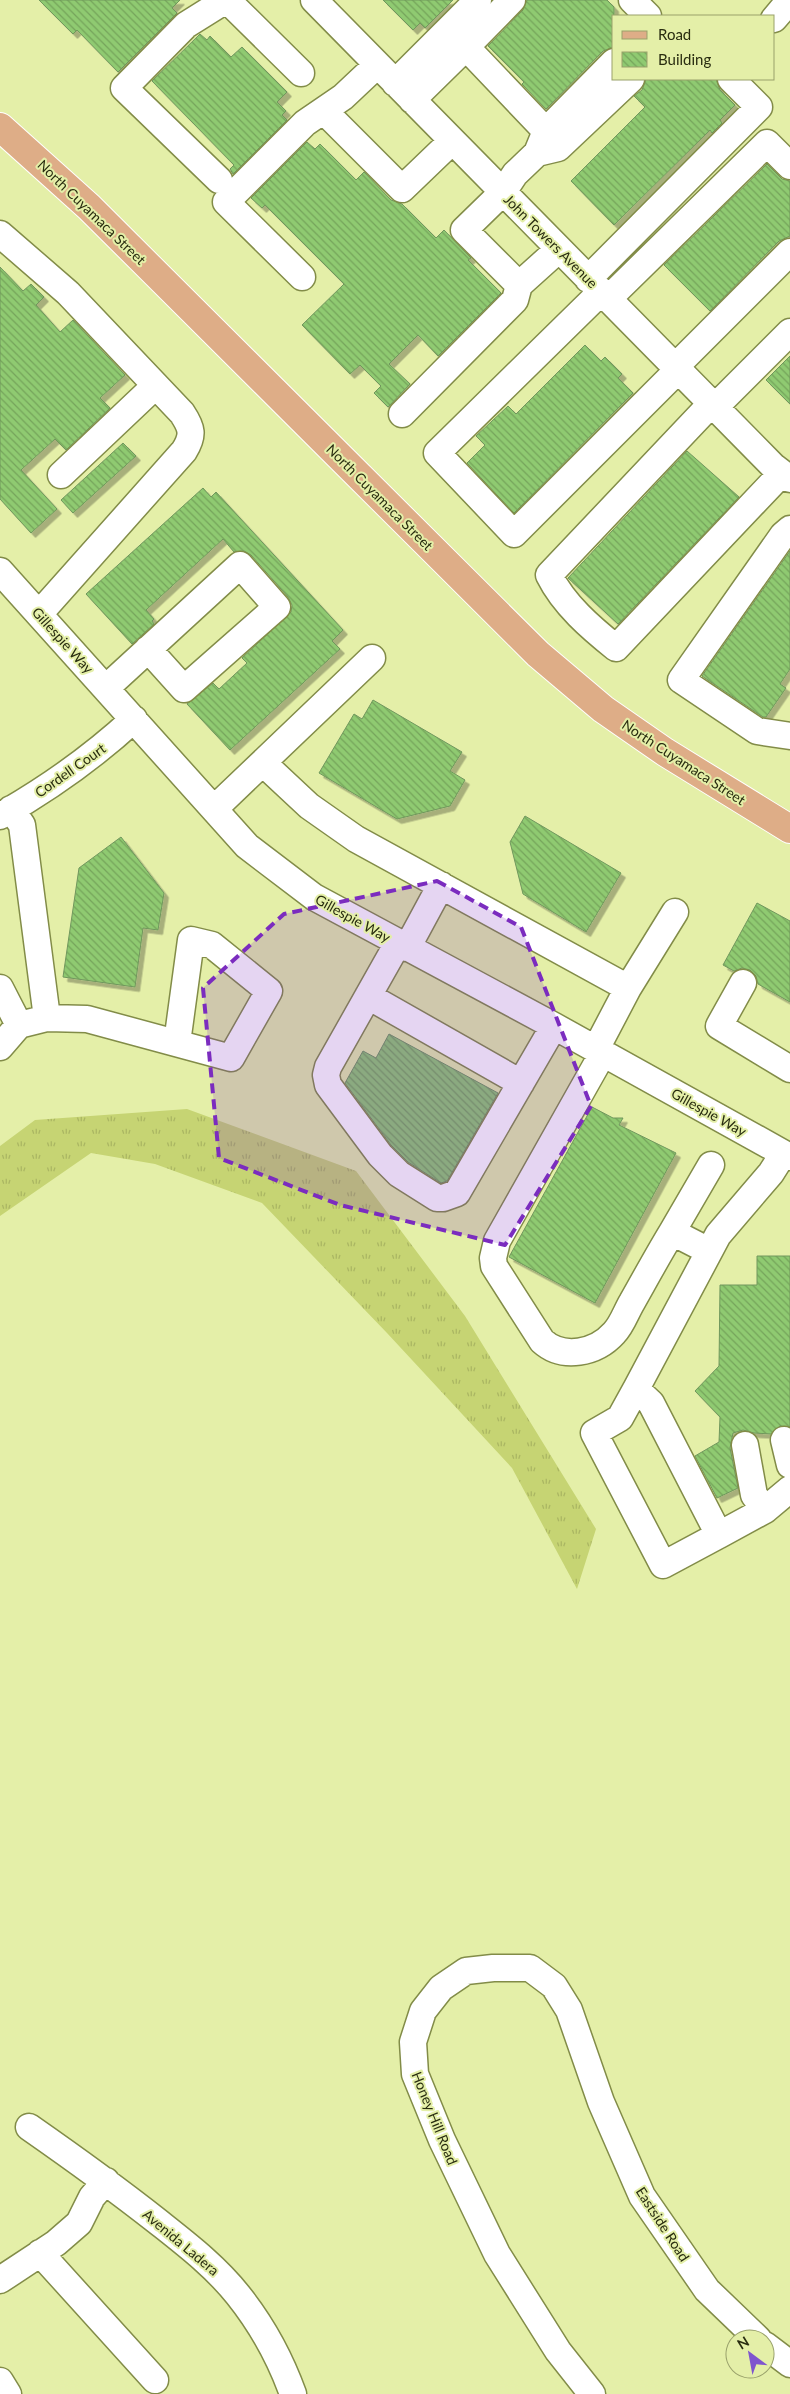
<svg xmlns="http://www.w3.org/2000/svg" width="790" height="2394" font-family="Lato,sans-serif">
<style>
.grass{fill:url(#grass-tufts)}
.building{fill:url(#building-back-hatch);stroke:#70975d;filter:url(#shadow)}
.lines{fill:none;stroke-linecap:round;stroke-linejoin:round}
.minor-casing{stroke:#828c48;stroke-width:29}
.major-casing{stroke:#fff;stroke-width:30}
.minor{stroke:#fff;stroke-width:26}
.major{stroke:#dead87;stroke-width:28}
.marked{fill:#7b2cbf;fill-opacity:0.2;stroke:#7b2cbf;stroke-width:4;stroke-dasharray:10 6;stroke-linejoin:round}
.labels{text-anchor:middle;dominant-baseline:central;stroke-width:4;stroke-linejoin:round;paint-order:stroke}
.street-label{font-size:14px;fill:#292d10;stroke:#e4efa8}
</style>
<defs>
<pattern id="grass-tufts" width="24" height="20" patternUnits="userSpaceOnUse" patternTransform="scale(1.25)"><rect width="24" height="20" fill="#c6d473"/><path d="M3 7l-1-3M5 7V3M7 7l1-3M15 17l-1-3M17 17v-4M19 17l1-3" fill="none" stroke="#aab662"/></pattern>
<pattern id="building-back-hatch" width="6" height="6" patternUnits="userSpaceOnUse" patternTransform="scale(1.25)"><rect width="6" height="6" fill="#8fca71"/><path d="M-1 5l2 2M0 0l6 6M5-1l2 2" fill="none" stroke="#75a45b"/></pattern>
<filter id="shadow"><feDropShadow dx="4.5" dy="4.5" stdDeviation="0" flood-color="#0004"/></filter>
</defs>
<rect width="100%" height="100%" fill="#e4efa8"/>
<!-- grass -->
<path class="grass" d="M187,1109L356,1171L465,1316L596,1529L577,1589L512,1468L387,1333L262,1203L155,1164L91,1153L0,1216V1146L35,1120Z"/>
<!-- building -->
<path class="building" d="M39,0H180L172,8L177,13L118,72L77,30L73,34Z
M383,0H453L425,28L420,23L413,30Z
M527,0H607L614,7V47L603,51L546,109L522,84L524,82L488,46L523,10Z
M200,34L207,40L210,36L231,57L242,47L287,92L277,102L286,111L282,115L287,120L233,174L230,169L234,165L152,81Z
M646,79H716L720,90L735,105L720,120L722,123L712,133L710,130L614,225L571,181L645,107L634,96L642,90Z
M307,142L315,149L320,144L356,180L364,172L391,200L402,204L436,238L444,230L471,258L468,260L501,293L438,356L418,335L389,364L410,384L388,407L374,393L381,386L360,365L350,374L302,325L344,284L265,205L262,208L251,198Z
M767,164L782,179L790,181V236L779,241L710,311L664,265Z
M0,267L23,291L31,284L44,297L36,305L60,332L73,320L125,375L100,398L110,408L66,450L55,439L21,470L57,509L31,533L0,499Z
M585,345L601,361L605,357L622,374L618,378L633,393L514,513L467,463L485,445L476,436L508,406L516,414Z
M790,356V404L766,380Z
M123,443L136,456L73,513L61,500Z
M687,451L739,497L618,624L568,578Z
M203,488L211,497L216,492L343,630L332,641L340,649L230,750L187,704L213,683L219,689L247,663L242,658L291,612L292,605L288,597L251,555L244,551L234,552L223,539L146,610L154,619L152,621L154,624L132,644L86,594Z
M790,551V669L780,684L786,688L766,717H763L702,676Z
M373,700L462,752L450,771L465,780L450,806L397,819L319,773L354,714L362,719Z
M525,816L621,873L586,932L523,894L510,842Z
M121,837L164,893L158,930L143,928L135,987L63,977L79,868Z
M757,903L790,921V1002L758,984L756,976L750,970L742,968L734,971L723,965Z
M389,1034L498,1093L447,1181L441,1183L408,1162L391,1145L345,1083L363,1051L376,1058Z
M592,1107L613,1118H623L619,1125L676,1153L595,1303L509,1257Z
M757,1256H790V1427L780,1426L771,1434L754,1433L743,1430L733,1433L730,1448L738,1488L717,1498L695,1456L719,1442L720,1417L695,1391L719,1366L720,1285H757Z"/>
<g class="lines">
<defs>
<path id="minor" d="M227,0L301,73
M314,0L773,466L790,479
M632,0L648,16
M774,19L790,0
M466,47L512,0
M395,83L478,0
M412,100L466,47L546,131L537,153L515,174L503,192L464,230L519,285
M324,111L402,189L452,141
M546,131L614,62
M537,153L558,148L631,79
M219,180L124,88L186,25L226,0
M0,234L68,293L182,413C192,428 194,435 184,451L39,614
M302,277L226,202L305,123L343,97L377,65
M588,279L759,107L731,79
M601,292L437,453L514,534L678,370
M608,299L767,143L790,166
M675,367L790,252
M711,404L549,575C564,605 591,628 616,648L782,473
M715,407L790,332
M402,414L515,300L519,285L559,249
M61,475L155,386
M790,529L783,535L681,680L757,731L790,736
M0,571L247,846L314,897L554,1026L790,1157
M106,688L240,565L277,607L184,689L148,649
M263,763L309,806L356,839L628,988
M214,809L372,658
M0,816C49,788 93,757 134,719
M398,943L328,1067L326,1075L328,1085L380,1155L399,1174L437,1198H443L457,1193L554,1026
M407,948L441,885
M743,983L719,1026L790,1069
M0,988L19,1025
M368,996L521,1083
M47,1018L87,1019L231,1058L269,991L212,945L191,940L177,1043
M0,1047L19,1025L47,1018L22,825L11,809
M596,1049L628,988L675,912
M603,1053L497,1241L493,1258L494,1266L542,1341C563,1360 596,1353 614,1333C622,1325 626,1312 632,1302C645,1279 658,1255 672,1232
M783,1154L771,1173L718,1235L636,1389L651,1403L719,1535L765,1510L790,1489
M709,1251L672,1232L711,1165
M636,1389L620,1418L594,1433L663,1565L719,1535
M784,1440L790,1465
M745,1445L754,1495L765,1510
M29,2127C72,2157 115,2188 157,2221C186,2244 215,2266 238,2295C262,2325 280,2358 293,2394
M40,2253L155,2380
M0,2280L56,2243L79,2223L92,2197L106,2181
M765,2345L790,2364
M0,2381L8,2394
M592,2394L558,2351L497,2254L442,2140L415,2074L413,2042L423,2011L441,1988L466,1971L493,1968H530L554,1986L569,2010L601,2102L642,2196L707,2290L758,2339"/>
<path id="major" d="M0,127L89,207L538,654L603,709L665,752L790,829"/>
</defs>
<!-- minor casing -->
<use href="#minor" class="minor-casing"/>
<!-- major casing -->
<use href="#major" class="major-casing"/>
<!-- minor -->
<use href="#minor" class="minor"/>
<!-- major -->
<use href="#major" class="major"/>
</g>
<!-- marked area -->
<path class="marked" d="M437,881L521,927L591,1106L505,1245L340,1205L219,1158L203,988L284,914Z"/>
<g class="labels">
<!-- street labels -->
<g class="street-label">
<text transform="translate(92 212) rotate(44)">North Cuyamaca Street</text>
<text transform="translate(551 241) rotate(45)">John Towers Avenue</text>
<text transform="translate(380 497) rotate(45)">North Cuyamaca Street</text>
<text transform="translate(63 640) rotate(48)">Gillespie Way</text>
<text transform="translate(684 762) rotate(33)">North Cuyamaca Street</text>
<text transform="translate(70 770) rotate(-35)">Cordell Court</text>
<text transform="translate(353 918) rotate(29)">Gillespie Way</text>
<text transform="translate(709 1112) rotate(29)">Gillespie Way</text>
<text transform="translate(435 2118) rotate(68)">Honey Hill Road</text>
<text transform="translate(663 2224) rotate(57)">Eastside Road</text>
<text transform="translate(181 2242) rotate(40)">Avenida Ladera</text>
</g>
</g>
<!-- legend -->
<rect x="612" y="15" width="162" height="65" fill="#e4efa8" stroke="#99a16b"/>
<rect x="622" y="31" width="25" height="8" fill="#dead87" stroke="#99a16b"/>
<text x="658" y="40" font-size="15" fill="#292d10">Road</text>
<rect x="622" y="52" width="25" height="15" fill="url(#building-back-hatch)" stroke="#99a16b"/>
<text x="658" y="65" font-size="15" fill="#292d10">Building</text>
<!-- north arrow -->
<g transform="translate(750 2354) rotate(328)"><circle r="24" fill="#e4efa8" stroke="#99a16b"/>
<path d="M0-4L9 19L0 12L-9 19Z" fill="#7f55ce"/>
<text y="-8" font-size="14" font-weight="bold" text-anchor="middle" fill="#292d10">N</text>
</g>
</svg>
